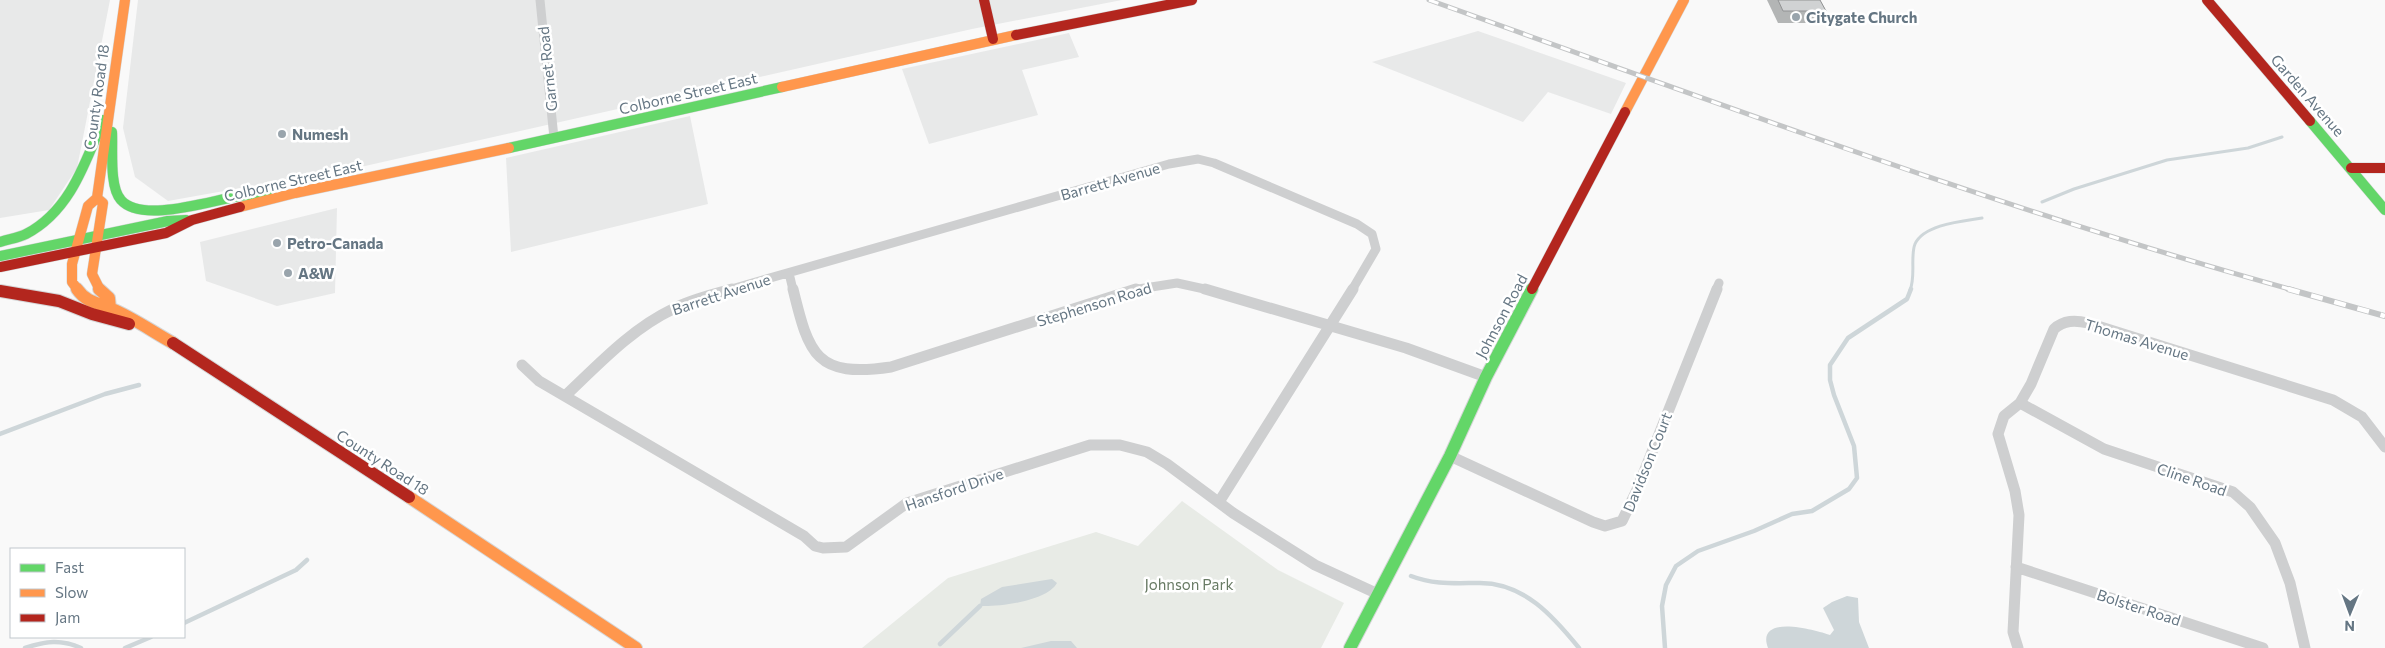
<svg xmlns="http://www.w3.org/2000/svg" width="2385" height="648" font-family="Commissioner,sans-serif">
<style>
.built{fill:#e8e9e9}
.green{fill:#e8ebe6}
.water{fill:#ced6d9}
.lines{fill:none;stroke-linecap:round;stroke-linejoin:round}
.stream-far1{stroke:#ced6d9;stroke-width:3}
.stream{stroke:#ced6d9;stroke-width:4.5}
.fast-far1-casing{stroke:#d5d6d7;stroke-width:11}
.fast-casing{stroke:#d5d6d7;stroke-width:14}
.slow-far1-casing{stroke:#d5d6d7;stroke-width:11}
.slow-casing{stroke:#d5d6d7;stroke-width:14}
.jam-far1-casing{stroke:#d5d6d7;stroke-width:11}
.jam-casing{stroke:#d5d6d7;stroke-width:14}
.street-far1{stroke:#cecfd0;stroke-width:9}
.street{stroke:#cecfd0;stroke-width:11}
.fast-far1{stroke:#63d668;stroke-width:10}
.fast{stroke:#63d668;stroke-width:12}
.slow-far1{stroke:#ff974d;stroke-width:10}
.slow{stroke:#ff974d;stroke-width:12}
.jam-far1{stroke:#b3261e;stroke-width:10}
.jam{stroke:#b3261e;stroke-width:12}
.rail-far1-casing{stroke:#c3c5c6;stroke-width:5}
.rail-casing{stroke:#c3c5c6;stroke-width:6}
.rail-far1{stroke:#fff;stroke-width:3;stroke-dasharray:10;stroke-linecap:butt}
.rail{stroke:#fff;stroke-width:4.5;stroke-dasharray:12;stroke-linecap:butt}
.wall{fill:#b3b5b5}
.building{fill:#d0d2d3;stroke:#929394}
.poi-dot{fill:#99a4ac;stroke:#fff;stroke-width:2}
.labels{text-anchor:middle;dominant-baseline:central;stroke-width:5;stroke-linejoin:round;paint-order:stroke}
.poi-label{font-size:15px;font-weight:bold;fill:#657683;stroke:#fff;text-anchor:start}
.street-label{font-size:15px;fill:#657683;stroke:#fff}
.park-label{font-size:15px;fill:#687a64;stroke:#fff}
</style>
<rect width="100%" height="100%" fill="#f9f9f9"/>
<!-- built -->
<path class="built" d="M0,0H110L77,168L49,210L0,218Z
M138,0H1122L972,29L365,166L168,201L135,177L123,128Z
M1478,31L1626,83L1611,114L1548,92L1523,122L1372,62Z
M1069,33L1079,57L1022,70L1038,115L929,144L902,69Z
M690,116L708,204L511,252L506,158Z
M337,208L335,293L277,306L206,281L200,242Z"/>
<!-- green -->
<path class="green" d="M1182,501L1278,570L1344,603L1321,648H862L948,578L1096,532L1138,546Z"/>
<!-- water -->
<path class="water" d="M1052,579L1057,583C1047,601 1000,607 980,606L981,599L1002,587Z
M1847,596L1858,598L1859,622L1869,648H1768C1755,613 1816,630 1830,635L1834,630L1823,608L1832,602Z
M1051,641H1071L1077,648H1021Z"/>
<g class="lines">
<!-- stream-far1 -->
<path class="stream-far1" d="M2042,202L2074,189L2167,160L2248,148L2282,137
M1910,290C1916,277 1910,256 1915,244C1924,224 1964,221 1982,218"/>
<!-- stream -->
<path class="stream" d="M0,434L105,394L139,385
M1411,576C1434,585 1455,583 1480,583C1524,583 1553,616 1579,648
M184,623L296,570L307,560
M940,644L980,606
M25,648C46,641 61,639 81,648
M125,648L151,637
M1665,648L1662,606L1666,585L1676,566L1698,551L1754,531L1792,514L1812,511L1849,489L1857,478L1854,446L1834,395L1830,380V365L1848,338L1907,299L1911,289"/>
<defs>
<path id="fast-far1" d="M2310,121L2385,210
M112,132C113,149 109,187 121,200C142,224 212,200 240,196C249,195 258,195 267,195
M509,148L782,87
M0,242C9,239 18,238 26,234C70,211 85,163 103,120
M0,256L168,221L186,220"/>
<path id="fast" d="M1350,648L1450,456L1486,377L1532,289"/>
<path id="slow-far1" d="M782,87L1016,35
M1625,112L1684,0
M97,198L103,203L92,274L100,290
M240,207L295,193L509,148
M78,290L72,282V264L88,206L97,198L125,0"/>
<path id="slow" d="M77,289C86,302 97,303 110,308C132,317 153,332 173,343
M99,289L109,298L110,308
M409,497L636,648"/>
<path id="jam-far1" d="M984,0L993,39
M2207,0L2310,121
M1016,35L1192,0
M2351,168H2385
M0,267L166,233L192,220L240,207
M1532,289L1625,112"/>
<path id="jam" d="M0,291L59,301L92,314L129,324
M173,343L409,497"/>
</defs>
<!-- fast-far1 casing -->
<use href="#fast-far1" class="fast-far1-casing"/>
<!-- fast casing -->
<use href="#fast" class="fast-casing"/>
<!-- slow-far1 casing -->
<use href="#slow-far1" class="slow-far1-casing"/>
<!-- slow casing -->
<use href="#slow" class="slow-casing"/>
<!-- jam-far1 casing -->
<use href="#jam-far1" class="jam-far1-casing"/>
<!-- jam casing -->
<use href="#jam" class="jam-casing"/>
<!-- street-far1 -->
<path class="street-far1" d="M540,0L554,138
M789,273L793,290
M728,290L1169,164L1198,159L1214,163L1357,224L1372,234L1376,249L1352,290
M1132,290L1177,283L1209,290
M1716,290L1719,283"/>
<!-- street -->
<path class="street" d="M793,289C809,355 816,378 891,367L1136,289
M1205,289L1406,348L1486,377
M522,365L539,381L804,536L815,546L823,548L846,547L907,503L1090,445H1120L1147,452L1167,464L1233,513L1315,565L1378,594
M565,396C598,365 631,329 673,309C692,299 712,295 732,289
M2020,403L2104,449L2233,492L2250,507L2275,543L2290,583L2305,648
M1450,456L1593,522L1605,526L1622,521L1636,492L1717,289
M1219,502L1353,289
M2016,567L2263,648
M2018,648L2013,632L2019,515L2015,491L1998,434L2004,416L2020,403L2031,384L2054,329C2064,320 2075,320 2088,323L2333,400L2362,417L2385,447"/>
<!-- fast-far1 -->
<use href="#fast-far1" class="fast-far1"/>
<!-- fast -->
<use href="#fast" class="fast"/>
<!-- slow-far1 -->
<use href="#slow-far1" class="slow-far1"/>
<!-- slow -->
<use href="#slow" class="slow"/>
<!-- jam-far1 -->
<use href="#jam-far1" class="jam-far1"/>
<!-- jam -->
<use href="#jam" class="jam"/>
<defs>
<path id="rail-far1" d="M1429,0C1715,102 2000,209 2293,290"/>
<path id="rail" d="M2288,289L2385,316"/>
</defs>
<!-- rail-far1 casing -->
<use href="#rail-far1" class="rail-far1-casing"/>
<!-- rail casing -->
<use href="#rail" class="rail-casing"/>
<!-- rail-far1 -->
<use href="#rail-far1" class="rail-far1"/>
<!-- rail -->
<use href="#rail" class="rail"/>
</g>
<!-- wall -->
<path class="wall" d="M1767,0H1820L1826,11L1820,23H1778Z"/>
<!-- building -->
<path class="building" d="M1778,0H1820L1826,11H1783Z"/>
<!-- markers -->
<g class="poi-dot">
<circle cx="1796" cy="17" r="5"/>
<circle cx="282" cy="134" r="5"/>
<circle cx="277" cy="243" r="5"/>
<circle cx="288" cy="273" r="5"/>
</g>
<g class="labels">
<!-- poi labels -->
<g class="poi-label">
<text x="1806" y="17">Citygate Church</text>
<text x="292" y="134">Numesh</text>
<text x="287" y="243">Petro-Canada</text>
<text x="298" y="273">A&amp;W</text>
</g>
<!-- street labels -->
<g class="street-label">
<text transform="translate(547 69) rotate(-96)">Garnet Road</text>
<text transform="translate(688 93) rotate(-13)">Colborne Street East</text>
<text transform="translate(2308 95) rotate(49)">Garden Avenue</text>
<text transform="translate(96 97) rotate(-82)">County Road 18</text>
<text transform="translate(293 180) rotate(-13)">Colborne Street East</text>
<text transform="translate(1110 181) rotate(-16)">Barrett Avenue</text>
<text transform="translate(721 294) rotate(-18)">Barrett Avenue</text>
<text transform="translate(1094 304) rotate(-17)">Stephenson Road</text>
<text transform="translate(1501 316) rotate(-62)">Johnson Road</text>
<text transform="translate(2137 339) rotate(17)">Thomas Avenue</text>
<text transform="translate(383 462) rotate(33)">County Road 18</text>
<text transform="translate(1647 462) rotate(-68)">Davidson Court</text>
<text transform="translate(2192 479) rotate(19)">Cline Road</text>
<text transform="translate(954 489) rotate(-19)">Hansford Drive</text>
<text transform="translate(2139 607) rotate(18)">Bolster Road</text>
</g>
<!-- park labels -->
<g class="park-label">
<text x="1189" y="584">Johnson Park</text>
</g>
</g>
<!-- legend -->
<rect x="10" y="548" width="175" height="90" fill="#ffffff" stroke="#c1c8cd"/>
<rect x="20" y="564" width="25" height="8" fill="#63d668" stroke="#c1c8cd"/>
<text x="55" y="573" font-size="15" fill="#657683">Fast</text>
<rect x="20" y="589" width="25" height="8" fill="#ff974d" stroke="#c1c8cd"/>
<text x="55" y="598" font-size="15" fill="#657683">Slow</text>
<rect x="20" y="614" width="25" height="8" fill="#b3261e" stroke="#c1c8cd"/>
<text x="55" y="623" font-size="15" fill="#657683">Jam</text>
<!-- north arrow -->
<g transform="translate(2350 613) rotate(181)" stroke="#ffffff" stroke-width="4" paint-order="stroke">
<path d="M0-4L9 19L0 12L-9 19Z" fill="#657683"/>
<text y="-8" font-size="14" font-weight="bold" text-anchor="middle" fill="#657683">N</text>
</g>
</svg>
